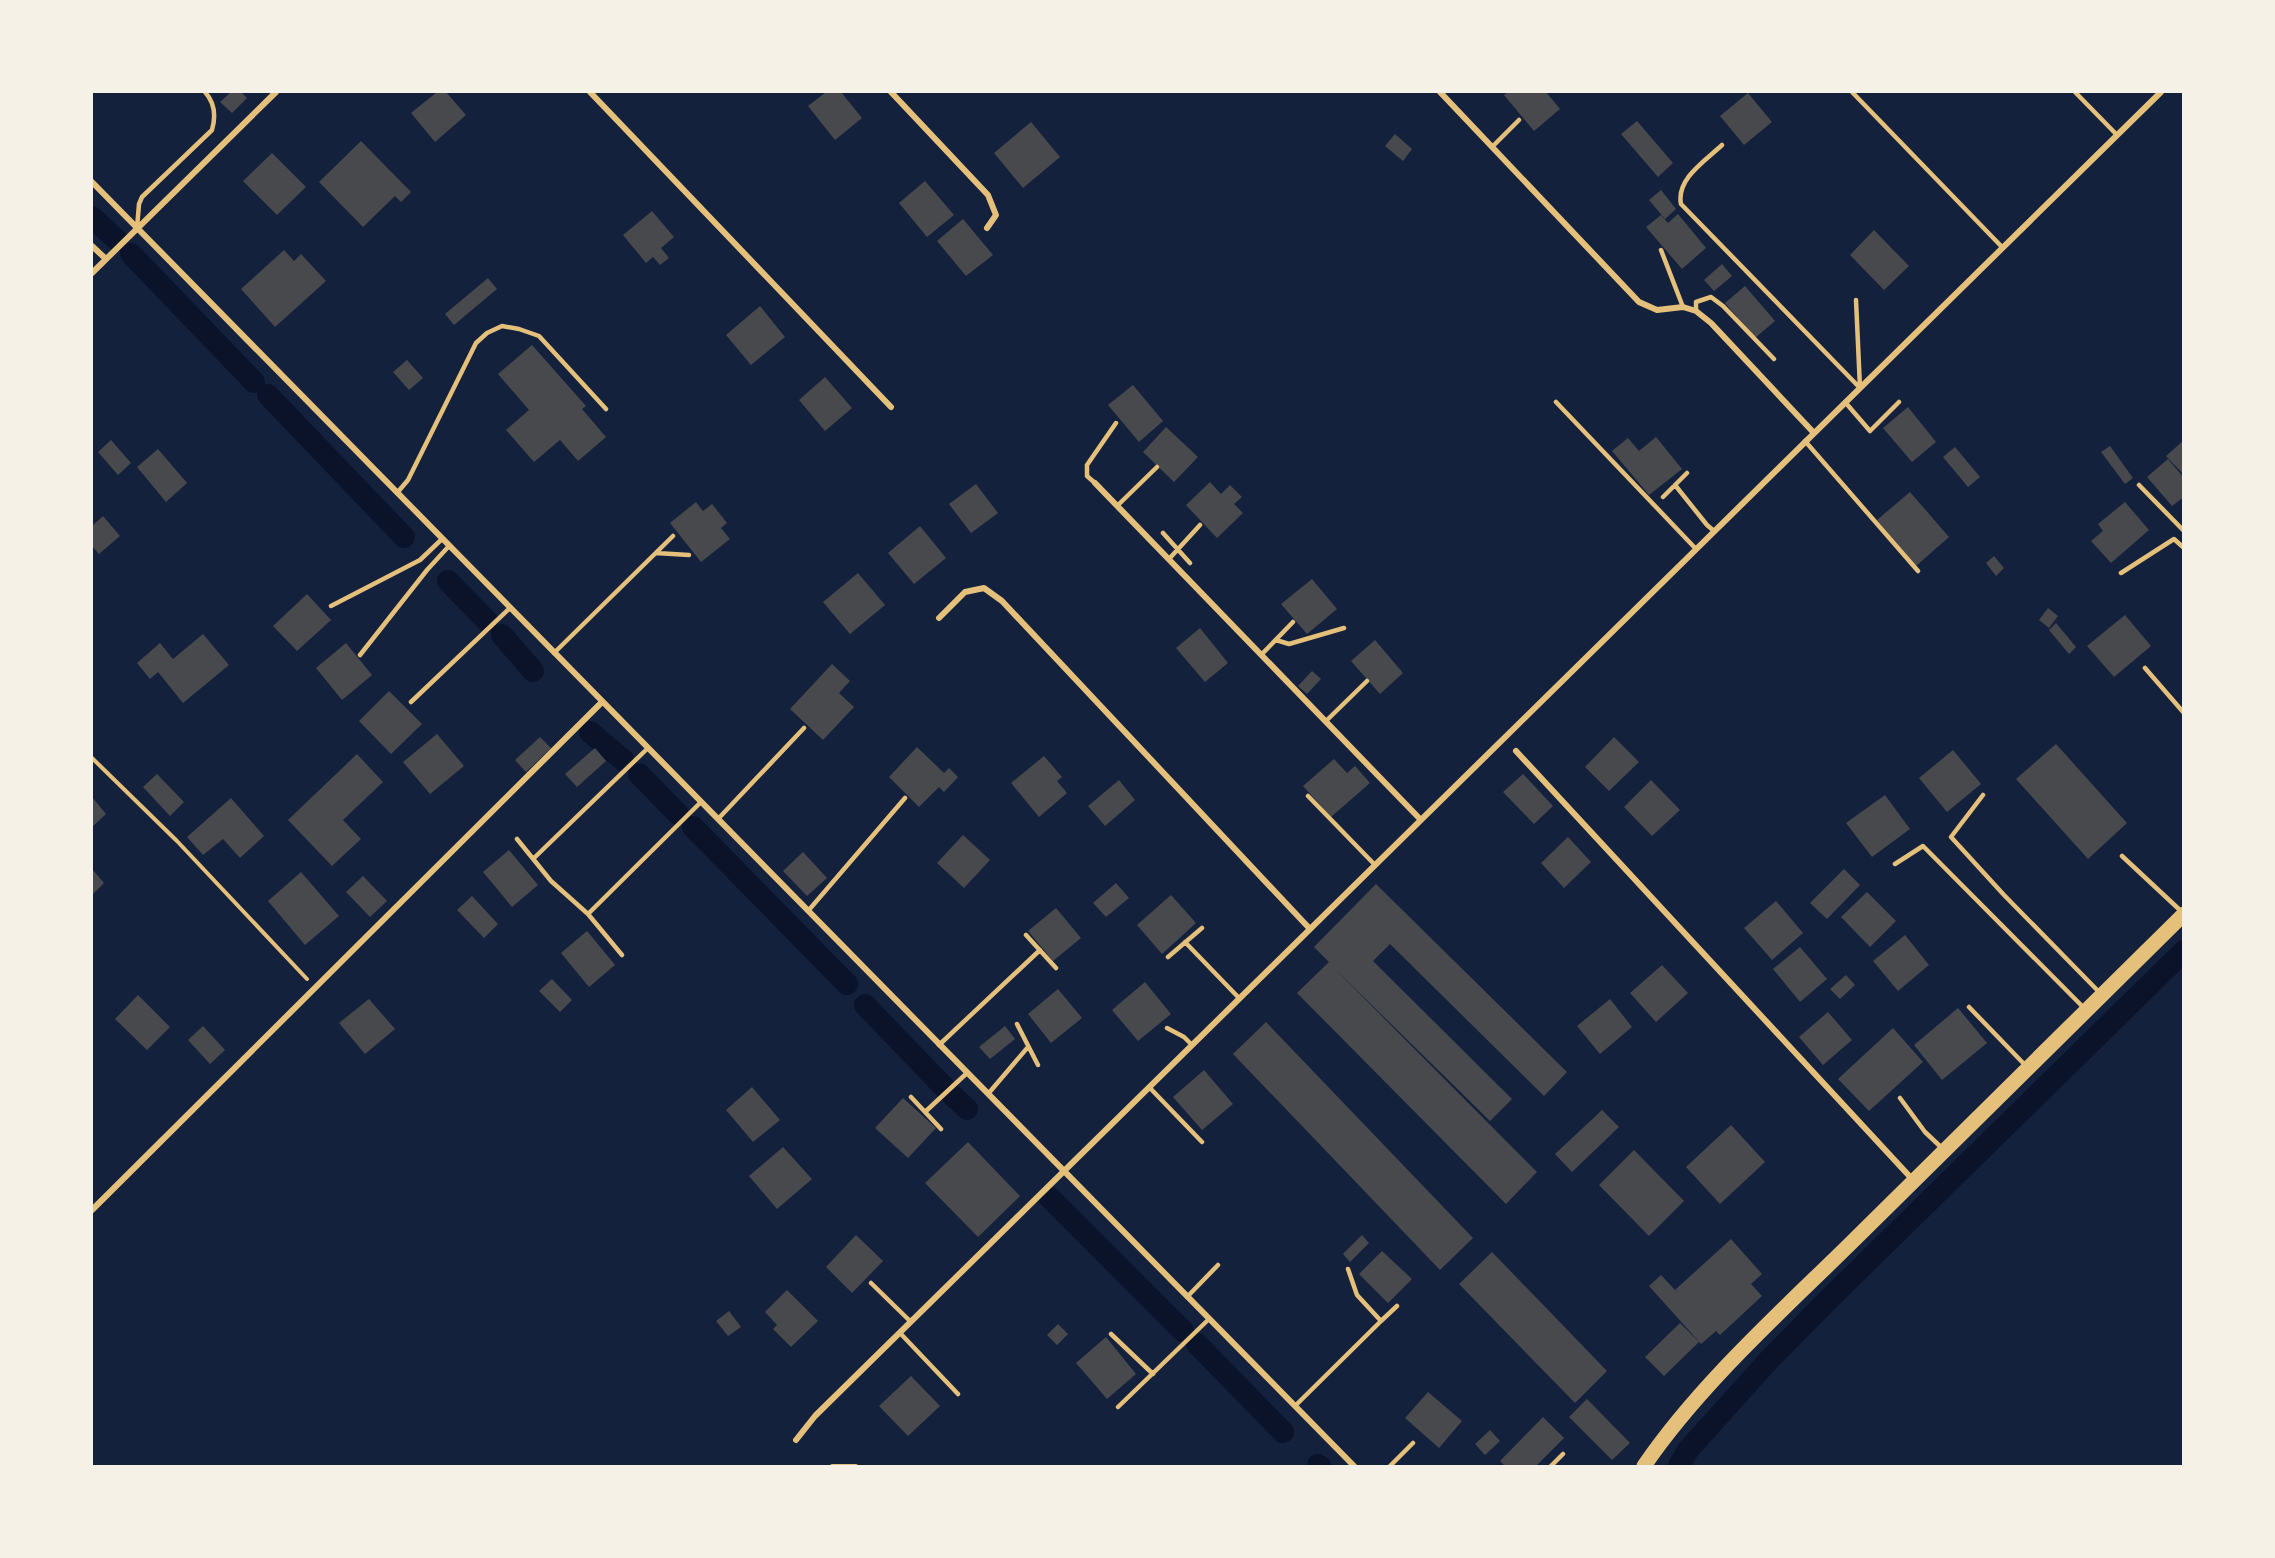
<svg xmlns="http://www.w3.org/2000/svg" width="2275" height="1558" font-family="'Titillium Web',sans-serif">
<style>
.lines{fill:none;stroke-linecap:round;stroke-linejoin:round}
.canal{stroke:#0b132b;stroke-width:22}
.building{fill:#48494c}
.path{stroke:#e5c07b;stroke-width:4}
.service{stroke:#e5c07b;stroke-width:4.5}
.minor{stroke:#e5c07b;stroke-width:6}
.primary{stroke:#e5c07b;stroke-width:15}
</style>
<rect width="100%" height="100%" fill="#14213d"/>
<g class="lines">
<!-- canal -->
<path class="canal" d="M92,217L117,240
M131,254L254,382
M268,395L404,537
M448,581L487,621
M502,635L533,671
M590,732L623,760
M639,774L678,814
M693,827L847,984
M865,1005L943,1086
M953,1096L967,1109
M1049,1197L1183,1331
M1197,1344L1283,1432
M1318,1465L1320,1466
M1679,1466L1688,1450L1769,1360L1830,1298L2184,951"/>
</g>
<!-- building -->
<path class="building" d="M231,92H241L247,98L232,113L220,102Z
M437,92H446L466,115L435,142L411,113Z
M826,92H841L862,118L835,140L808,106Z
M1508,92H1546L1560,109L1534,131L1504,95Z
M1748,93L1772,122L1744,145L1720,116Z
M1637,121L1673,163L1658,177L1621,134Z
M1031,122L1060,157L1023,188L994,153Z
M1395,134L1412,149L1403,161L1385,146Z
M361,141L411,192L401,202L395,196L363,227L319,182Z
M272,153L306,187L277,215L243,181Z
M925,181L954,215L927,237L899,203Z
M1661,190L1676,209L1665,219L1649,200Z
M652,211L674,237L661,248L669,258L660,265L653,257L646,263L623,235Z
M1678,214L1706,248L1682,269L1646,227L1661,215L1668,223Z
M963,219L993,255L966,276L937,241Z
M1874,230L1909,266L1884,290L1850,255Z
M284,250L294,261L301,254L326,281L275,327L241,289Z
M1722,264L1732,276L1714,291L1704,280Z
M488,278L497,289L454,325L445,314Z
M1745,286L1775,321L1755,338L1725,303Z
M760,306L785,337L751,365L726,335Z
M532,345L586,406L582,409L606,437L578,461L560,440L534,462L506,430L529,410L498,374Z
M407,360L423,378L409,390L393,372Z
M825,377L852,408L825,431L799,400Z
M1133,385L1163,421L1139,442L1108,405Z
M1908,407L1936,442L1912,462L1883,428Z
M1166,427L1198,457L1174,482L1143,452Z
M1656,437L1682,469L1649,495L1612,451L1628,438L1639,451Z
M111,440L131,463L118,475L98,452Z
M2184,440V475L2166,456Z
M2110,446L2133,478L2125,484L2101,452Z
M1955,447L1980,477L1968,487L1943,457Z
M158,449L187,483L166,502L137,467Z
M2168,459L2184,478V497L2172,506L2147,477Z
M1210,482L1221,494L1230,485L1242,497L1234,504L1243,513L1217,538L1186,505Z
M976,484L998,513L971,533L949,504Z
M1910,492L1949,537L1916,566L1877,520Z
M696,502L703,511L712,504L727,523L721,528L730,539L701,562L670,523Z
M2125,502L2149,530L2111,563L2091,541L2103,531L2098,524Z
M103,516L120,536L99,554L92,546V526Z
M920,526L946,558L914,584L888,553Z
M1994,556L2004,568L1996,576L1986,563Z
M858,573L885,605L850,634L823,602Z
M1312,579L1337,609L1307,634L1281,604Z
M307,594L331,620L297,651L273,626Z
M2048,608L2058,616L2049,628L2039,620Z
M2125,615L2151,646L2114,677L2087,646Z
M2056,623L2076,647L2069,654L2049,630Z
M1200,628L1228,663L1205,682L1176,648Z
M203,634L229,665L183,703L158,672L150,679L137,663L160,643L173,659Z
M1375,640L1403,673L1380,694L1351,661Z
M346,643L372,675L342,700L316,668Z
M832,664L850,681L839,693L854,707L823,740L790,709Z
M1312,671L1321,679L1307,694L1298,686Z
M389,691L422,724L391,754L359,721Z
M437,734L464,766L430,794L403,762Z
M540,737L551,748L526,772L515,760Z
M1614,737L1639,762L1609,791L1585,767Z
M2056,744L2127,823L2088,859L2016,779Z
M917,747L944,773L949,768L958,777L944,792L939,787L919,807L889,777Z
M595,748L606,761L577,787L565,774Z
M1953,750L1981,784L1947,812L1919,778Z
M357,754L383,782L343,820L361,839L332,866L288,820Z
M1044,756L1062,777L1057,781L1067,793L1039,817L1011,783Z
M1334,759L1347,773L1355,766L1370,783L1331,817L1303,786Z
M157,774L184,802L170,816L143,787Z
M1523,774L1553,806L1534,824L1503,792Z
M1119,780L1135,800L1105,826L1088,806Z
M1651,780L1680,810L1652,836L1624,807Z
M1885,795L1910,829L1872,857L1846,823Z
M92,797L106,814L92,827Z
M231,798L264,836L240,858L223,839L203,855L187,837Z
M963,835L990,860L964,888L937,863Z
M1568,837L1591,862L1564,888L1541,863Z
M509,850L538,885L512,907L483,872Z
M803,852L827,878L807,896L783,871Z
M92,869L104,883L92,895Z
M1844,869L1860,885L1827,919L1810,903Z
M301,872L339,916L305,945L268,901Z
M363,876L387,901L370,917L346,892Z
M1116,883L1129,898L1106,917L1093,903Z
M1376,884L1567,1072L1544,1096L1390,944L1373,961L1512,1099L1490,1121L1331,965L1537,1172L1506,1204L1297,993L1329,962L1314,947Z
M1867,892L1896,921L1870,947L1841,917Z
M1171,895L1196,923L1162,954L1137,925Z
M472,896L498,924L484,938L457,910Z
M1776,901L1803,933L1772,960L1744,928Z
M1056,908L1081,938L1053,961L1028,931Z
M587,931L615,965L589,987L561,953Z
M1905,935L1929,965L1898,991L1873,961Z
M1800,947L1827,979L1800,1002L1773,969Z
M1662,965L1688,993L1656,1022L1630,993Z
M1846,975L1855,985L1840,999L1830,989Z
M552,979L572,1000L560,1012L539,991Z
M1145,982L1171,1014L1138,1041L1112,1010Z
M1058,989L1082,1018L1051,1043L1028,1014Z
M138,995L170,1027L147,1050L115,1019Z
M369,999L395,1029L365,1054L339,1023Z
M1610,999L1632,1027L1600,1054L1577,1026Z
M1958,1008L1987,1043L1942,1080L1914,1045Z
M1828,1012L1852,1040L1823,1065L1799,1037Z
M1266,1022L1473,1238L1440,1270L1233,1054Z
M203,1026L225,1050L210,1064L188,1040Z
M1005,1026L1015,1039L990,1059L979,1047Z
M1893,1028L1923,1062L1869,1111L1838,1079Z
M1204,1070L1233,1104L1202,1130L1173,1097Z
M752,1087L780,1120L753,1142L726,1110Z
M903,1098L936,1128L908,1158L875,1128Z
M1602,1110L1619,1127L1572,1172L1555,1154Z
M1731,1125L1765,1162L1720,1204L1686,1167Z
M968,1142L1020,1196L978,1237L925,1183Z
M783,1147L812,1179L777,1209L749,1176Z
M1634,1150L1684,1201L1649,1236L1599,1185Z
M856,1235L883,1261L852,1293L826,1267Z
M1362,1235L1369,1243L1350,1262L1343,1254Z
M1731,1239L1762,1274L1751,1284L1762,1296L1720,1335L1716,1331L1701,1344L1649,1286L1661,1275L1675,1290Z
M1382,1251L1412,1279L1388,1303L1359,1274Z
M1492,1252L1607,1371L1575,1403L1459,1284Z
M787,1290L818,1321L791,1347L773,1329L777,1325L765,1312Z
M729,1311L741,1327L728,1336L716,1321Z
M1680,1323L1699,1342L1664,1376L1645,1357Z
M1058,1324L1068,1334L1057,1345L1047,1335Z
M1106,1337L1136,1374L1107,1399L1076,1363Z
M911,1376L940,1406L908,1436L879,1406Z
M1428,1392L1462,1421L1439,1448L1405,1418Z
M1587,1399L1630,1443L1612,1460L1569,1417Z
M1543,1417L1564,1438L1536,1466H1505L1500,1461Z
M1490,1430L1500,1441L1485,1455L1475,1444Z"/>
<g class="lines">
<!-- path -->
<path class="path" d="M92,758L177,841L307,979
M832,1466H856"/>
<!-- service -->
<path class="service" d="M1852,92L2002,247
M2075,92L2117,135
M1722,145C1705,161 1676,179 1681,204L1860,388
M1492,147L1519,120
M137,228L139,204L142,197L212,130C216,116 215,103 205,92
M1661,250L1683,307
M1856,300L1860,388
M1696,311V302L1711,297L1723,306L1774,359
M1556,402L1696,549
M1845,402L1870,431L1899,402
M1805,441L1918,571
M1095,483L1087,476V465L1116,423
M1675,485L1707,525L1714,531
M2139,485L2184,531
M397,493L408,480L476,343L487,333L502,326L519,329L539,336L606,409
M1663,497L1687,473
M1117,506L1157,467
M1163,533L1190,563
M656,553L689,555
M1169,559L1200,525
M2121,573L2174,539L2184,548
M331,606L420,560L442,539
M1276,640L1289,644L1344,628
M554,653L673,536
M360,655L427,570L449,546
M1261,655L1293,622
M2145,668L2184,713
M411,702L510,608
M1326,721L1367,681
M1983,795L1951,837L2004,895L2101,994
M1308,796L1375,865
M718,819L804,728
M517,839L551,881L588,914L622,955
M2122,856L2182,912
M533,859L648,748
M1895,864L1923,846L2084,1008
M808,911L905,798
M588,914L701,802
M1026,935L1056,968
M1185,942L1239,998
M1168,957L1202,928
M1969,1007L2025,1065
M1017,1024L1038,1065
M1167,1028L1184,1037L1192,1045
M939,1045L1040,950
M1149,1087L1202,1142
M988,1094L1028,1047
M911,1097L941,1129
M1900,1098L1925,1132L1943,1149
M925,1112L967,1073
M871,1283L911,1322
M1187,1297L1218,1265
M1381,1321L1397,1306
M900,1333L958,1394
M1111,1334L1153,1374
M1295,1406L1381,1321L1357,1295L1348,1269
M1118,1407L1209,1319
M1390,1466L1413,1443
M1551,1466L1563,1454"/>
<!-- minor -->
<path class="minor" d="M590,92L891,407
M891,92L988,195L996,215L987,228
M1440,92L1639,302L1657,310L1683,307L1696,311L1711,323L1814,433
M92,182L1354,1466
M92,246L106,259
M92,273L276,92
M1095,483L1421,820
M939,618L965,592L984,588L1002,601L1310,929
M1516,751L1913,1180
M92,1210L602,702
M796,1440L815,1416L2161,92"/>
<!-- primary -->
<path class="primary" d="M1644,1466C1700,1384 1783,1310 1854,1240C1963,1131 2073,1023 2184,914"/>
</g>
<!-- border -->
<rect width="2275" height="1558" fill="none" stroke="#f6f1e7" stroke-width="186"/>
</svg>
